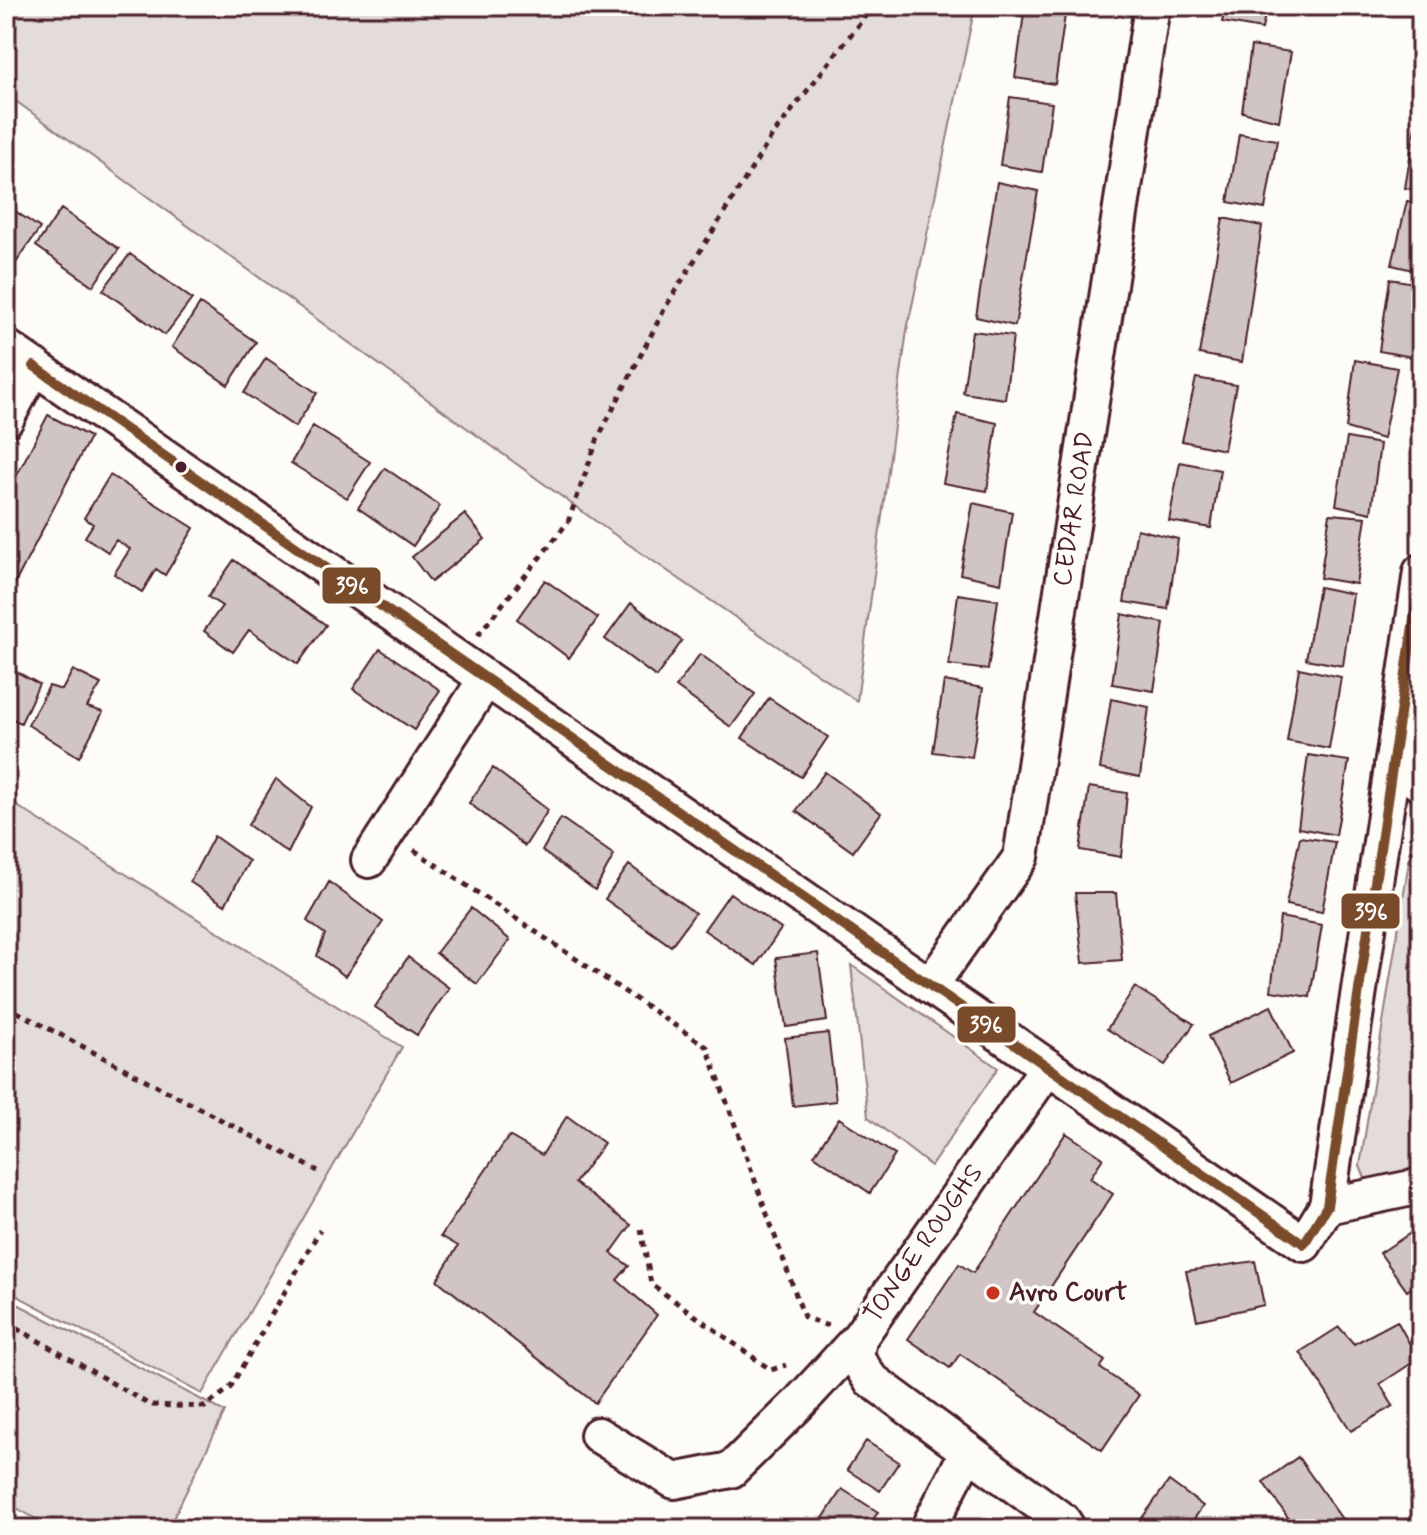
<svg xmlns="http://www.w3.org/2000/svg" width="1427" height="1535" font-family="Mynerve,sans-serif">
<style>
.green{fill:#e3dcda;stroke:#967e82;stroke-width:2}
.building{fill:#d0c5c4;stroke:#4a1f2b;stroke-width:2}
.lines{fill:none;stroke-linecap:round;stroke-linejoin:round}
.minor-casing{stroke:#4a1f2b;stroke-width:40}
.path{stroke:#4a1f2b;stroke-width:5;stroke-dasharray:6 6;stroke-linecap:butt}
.minor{stroke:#fdfcf7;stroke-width:34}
.bus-1-casing{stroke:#fdfcf7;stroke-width:16}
.bus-1{stroke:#7a4b2a;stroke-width:10}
.bus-dot{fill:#4a1f2b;stroke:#fdfcf7;stroke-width:3}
.poi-dot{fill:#c8321e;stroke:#fdfcf7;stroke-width:3}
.labels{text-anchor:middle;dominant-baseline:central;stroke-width:7;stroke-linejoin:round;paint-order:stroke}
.street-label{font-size:26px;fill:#4a1f2b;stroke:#fdfcf7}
.poi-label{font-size:26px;font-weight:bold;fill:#4a1f2b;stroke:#fdfcf7;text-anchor:start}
.line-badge{stroke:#fdfcf7;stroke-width:3}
.badge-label{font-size:22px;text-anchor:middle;font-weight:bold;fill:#fff}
</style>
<rect width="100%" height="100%" fill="#fdfcf7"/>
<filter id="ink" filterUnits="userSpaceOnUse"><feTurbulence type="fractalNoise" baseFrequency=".0125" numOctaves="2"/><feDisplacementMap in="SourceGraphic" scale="16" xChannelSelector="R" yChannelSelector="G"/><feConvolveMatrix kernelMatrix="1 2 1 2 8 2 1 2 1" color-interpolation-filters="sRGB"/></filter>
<g filter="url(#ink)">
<!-- green -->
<path class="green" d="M6,6H975L907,330L857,701L605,528L6,94Z
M6,799L402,1047L202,1394L6,1290Z
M1421,823V1180L1367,1183L1360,1166L1414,830Z
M851,965L998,1068L931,1166L868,1117Z
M6,1298L225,1412L168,1529H54L6,1502Z"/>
<!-- building -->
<path class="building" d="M1025,6L1065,15L1055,84L1015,78Z
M1226,6H1267L1262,29L1222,22Z
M1251,46L1291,52L1279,121L1242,112Z
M1010,97L1052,103L1042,172L1000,165Z
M1417,114L1421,115V191L1405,188Z
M1239,134L1277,140L1265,209L1228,202Z
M997,182L1038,191L1015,326L976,317Z
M1407,201L1421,203V272L1392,265Z
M6,205L40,228L11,270L6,266Z
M61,209L119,249L93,286L36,246Z
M1223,218L1262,226L1242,362L1199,354Z
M130,254L192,299L165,335L103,290Z
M1390,279L1421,284V344L1418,358L1379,351Z
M200,304L256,342L228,385L172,347Z
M972,331L1013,336L1005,399L963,393Z
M266,358L317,393L295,427L244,393Z
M1355,360L1397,368L1383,439L1346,428Z
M1196,378L1236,385L1224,450L1182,441Z
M957,414L997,423L987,491L943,483Z
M48,415L90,437L11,591L6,588V496Z
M313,426L370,462L347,498L291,463Z
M1347,438L1380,444L1371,513L1336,505Z
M1180,462L1220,470L1211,528L1169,521Z
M385,468L440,506L413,546L358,508Z
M110,475L194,528L165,575L156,569L142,592L114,574L130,549L116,540L108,552L85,537L93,524L84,518Z
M973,503L1012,512L1001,583L960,574Z
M465,514L485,539L431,582L412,557Z
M1330,514L1366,517L1356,584L1320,578Z
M1137,529L1178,539L1168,609L1124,602Z
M234,560L326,625L298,664L249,630L233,652L204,631L222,606L208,597Z
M545,580L598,618L569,658L517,619Z
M1319,587L1353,594L1343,666L1306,659Z
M958,594L998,600L988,670L949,665Z
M631,603L682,641L656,677L605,639Z
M1122,614L1164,623L1154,691L1112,684Z
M380,649L440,690L414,730L353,689Z
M700,654L755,694L731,727L676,687Z
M6,666L39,684L21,723L6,716Z
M1299,668L1341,677L1329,749L1287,741Z
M73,670L101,684L87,707L103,712L79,757L28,725L49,686L62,690Z
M944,681L983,688L972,757L933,752Z
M769,698L828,737L801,777L742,738Z
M1111,699L1149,707L1140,777L1100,769Z
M1308,755L1349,761L1336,835L1298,828Z
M493,768L548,810L525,846L469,803Z
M825,772L881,813L853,852L796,811Z
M276,779L311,807L288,853L248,825Z
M1089,787L1127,793L1121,857L1080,850Z
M561,818L614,855L595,890L542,851Z
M214,836L249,861L225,905L190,882Z
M1300,837L1335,842L1322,912L1286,905Z
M629,865L695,913L671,946L605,899Z
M329,882L383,922L345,976L317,956L325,934L307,921Z
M730,893L781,929L756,965L704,930Z
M1075,893H1116L1122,960L1083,963Z
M471,908L510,940L477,984L436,953Z
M1280,917L1322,925L1310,997L1271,991Z
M818,953L827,1021L786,1027L776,958Z
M408,957L449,988L417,1035L375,1007Z
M1135,987L1194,1024L1165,1065L1107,1029Z
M1271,1006L1293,1053L1231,1083L1208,1036Z
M828,1033L836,1101L793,1106L785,1038Z
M567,1116L604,1143L575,1183L631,1225L611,1253L629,1266L617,1280L657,1315L595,1403L437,1280L458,1246L441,1236L509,1136L542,1155Z
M839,1118L895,1155L870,1193L814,1155Z
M1066,1133L1103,1158L1090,1178L1113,1194L1034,1312L1105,1361L1100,1368L1139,1395L1102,1450L960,1354L950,1368L908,1339L959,1264L973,1273Z
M1421,1226V1281L1407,1291L1380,1253Z
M1255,1261L1264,1305L1197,1320L1186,1271Z
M1397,1321L1418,1359L1380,1384L1393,1406L1351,1431L1300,1352L1339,1327L1354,1344Z
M866,1441L899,1462L880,1491L847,1470Z
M1298,1457L1349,1529H1296L1263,1482Z
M1169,1481L1203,1506L1187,1529H1134Z
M842,1489L878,1512L867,1529H836L822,1520Z"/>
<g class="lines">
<defs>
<g id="minor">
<path d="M6,347L1304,1244L1327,1206L1421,572"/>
<path d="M6,419L34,366"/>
<path d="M1392,765L1421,784"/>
<path d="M369,860L486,679"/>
<path id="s1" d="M930,986L1021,857L1152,6"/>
<path d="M1048,1067L859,1338L856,1357L870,1379L1063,1521L1068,1529"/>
<path d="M1327,1206L1421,1186"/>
<path d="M598,1435L674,1481L731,1470L799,1403L859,1338"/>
<path d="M928,1529L968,1451"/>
</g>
</defs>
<!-- minor casing -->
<use href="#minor" class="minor-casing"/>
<!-- path -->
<path class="path" d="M478,635L568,522L598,438L666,306L772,136L873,6
M414,850L707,1047L804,1317L828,1326
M6,1006L318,1171
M641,1229L651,1284L771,1370L786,1365
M6,1322L150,1405L205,1407L230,1388L320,1230"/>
<!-- minor -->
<use href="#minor" class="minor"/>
<defs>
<path id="bus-1" d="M34,366L1304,1244
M1304,1244L1327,1206L1421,572"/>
</defs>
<!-- bus-1 casing -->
<use href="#bus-1" class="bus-1-casing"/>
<!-- bus-1 -->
<use href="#bus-1" class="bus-1"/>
</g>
</g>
<!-- markers -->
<circle class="bus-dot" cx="181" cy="467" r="7"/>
<circle class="poi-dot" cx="993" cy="1293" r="8"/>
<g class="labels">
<!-- street labels -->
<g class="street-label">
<text stroke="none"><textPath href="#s1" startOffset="510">CEDAR ROAD</textPath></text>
<text transform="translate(924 1244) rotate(-55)">TONGE ROUGHS</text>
</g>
<!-- poi labels -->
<g class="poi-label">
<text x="1009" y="1293">Avro Court</text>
</g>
</g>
<g class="line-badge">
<rect x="321" y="566" width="61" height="39" rx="8" fill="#7a4b2a"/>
<rect x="1340" y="892" width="61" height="38" rx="8" fill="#7a4b2a"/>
<rect x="956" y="1005" width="61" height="39" rx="8" fill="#7a4b2a"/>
</g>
<g class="badge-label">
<text x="352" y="593">396</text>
<text x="1371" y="919">396</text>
<text x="986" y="1032">396</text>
</g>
<!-- margin -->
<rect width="1427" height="1535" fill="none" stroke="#fdfcf7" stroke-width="32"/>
<rect x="16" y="16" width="1395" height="1503" fill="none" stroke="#4a1f2b" stroke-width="3" filter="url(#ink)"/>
</svg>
